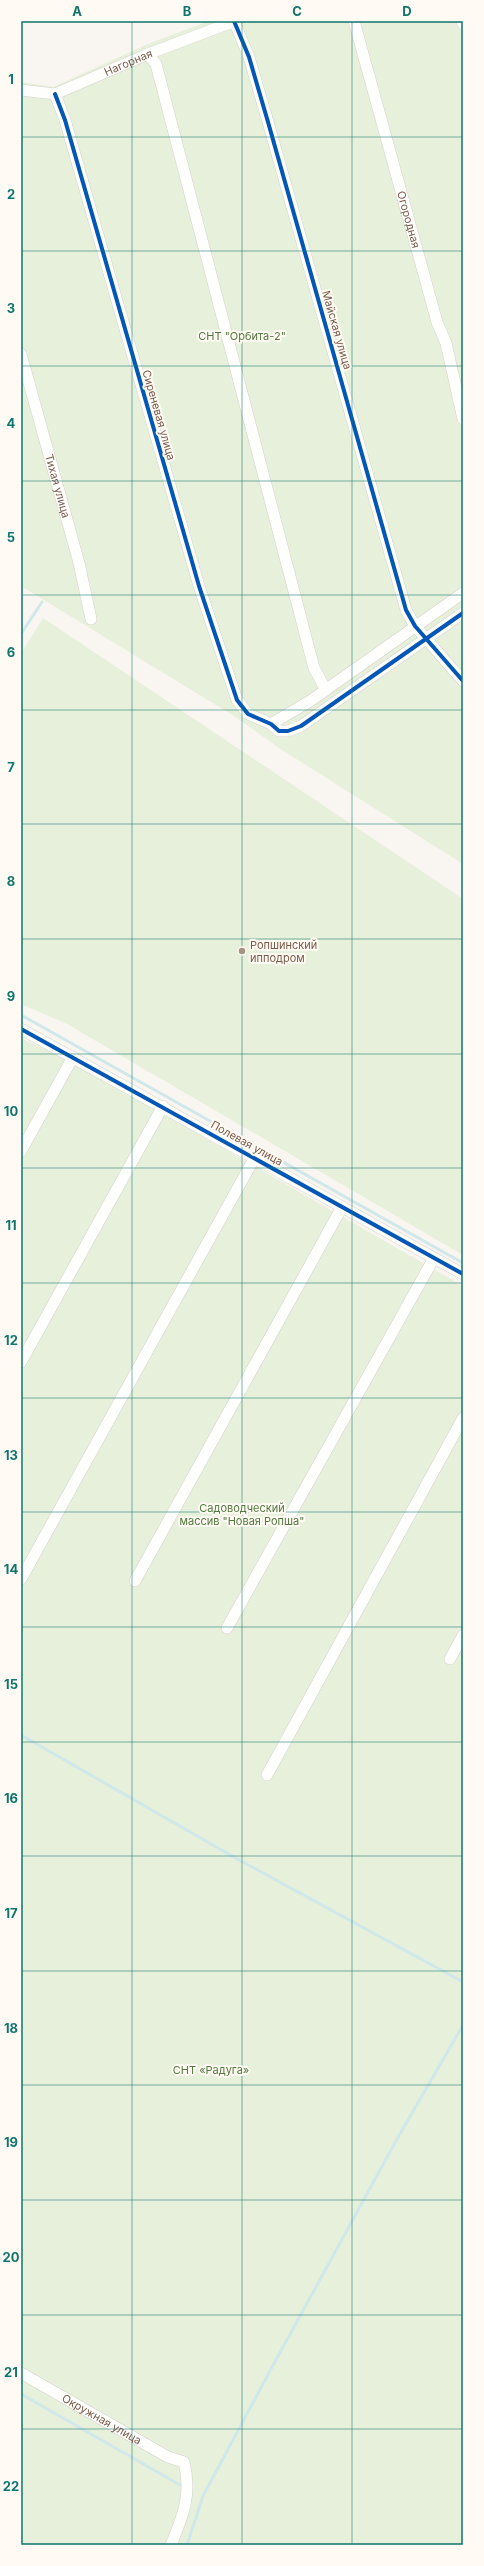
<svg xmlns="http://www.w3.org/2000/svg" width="484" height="2566" font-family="Inter,sans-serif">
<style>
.green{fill:#e7f0db}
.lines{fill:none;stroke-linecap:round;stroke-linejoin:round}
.stream{stroke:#d0e8ea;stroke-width:3}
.minor-casing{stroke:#d7d1cb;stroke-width:12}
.minor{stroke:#fefefd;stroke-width:11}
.cycleway-casing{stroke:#fffaf3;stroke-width:6}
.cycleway{stroke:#0057b8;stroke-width:4}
.grid{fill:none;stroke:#0f766e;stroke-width:1;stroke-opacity:0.55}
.poi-dot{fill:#a69286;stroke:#fffaf3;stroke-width:1.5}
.labels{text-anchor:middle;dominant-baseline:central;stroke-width:4;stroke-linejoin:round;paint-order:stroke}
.street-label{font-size:11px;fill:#7a5c4d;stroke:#fffaf3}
.park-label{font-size:11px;fill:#537a41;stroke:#fffaf3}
.poi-label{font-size:11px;fill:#7a5c4d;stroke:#fffaf3;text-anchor:start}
.neatline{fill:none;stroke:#0f766e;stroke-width:1.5}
.grid-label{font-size:13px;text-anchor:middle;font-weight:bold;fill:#0f766e}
</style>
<rect width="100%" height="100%" fill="#f9f5f0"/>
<!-- green -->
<path class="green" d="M209,21H463V864L282,750L234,716L21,586V82L53,87L148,44Z
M43,618L463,899V1255L67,1024L21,1004V653Z
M21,1038L76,1064L463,1286V2545H21Z"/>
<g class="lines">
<!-- stream -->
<path class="stream" d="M21,634L42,602
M21,1015L463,1263
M21,1735L232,1856L463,1982
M21,2394L180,2485
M187,2545L203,2496L271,2369L397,2139L463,2025"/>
<defs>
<g id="minor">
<path d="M234,21L249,57L268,122L406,610L415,626L463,681"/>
<path id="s1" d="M354,21L437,322L446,343L463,419"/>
<path d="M462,21L463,24"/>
<path d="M148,54L156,64L314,668L326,690"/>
<path id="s2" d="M21,90L55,94L148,54L235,21"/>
<path d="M55,94L65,120L199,586L237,700L248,714L271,724L279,731H288L301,726L463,613"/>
<path id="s3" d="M21,354L79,563L91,619"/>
<path d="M271,724L310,701L463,593"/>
<path d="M21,1029L463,1274"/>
<path d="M21,1151L73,1057"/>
<path d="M21,1362L163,1106"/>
<path d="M21,1579L255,1157"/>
<path d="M135,1581L342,1207"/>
<path d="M227,1628L434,1258"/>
<path d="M450,1659L463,1635"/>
<path d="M267,1775L463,1418"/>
<path id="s4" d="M21,2373L168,2457L184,2462C192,2494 183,2516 171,2545"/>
</g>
</defs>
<!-- minor casing -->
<use href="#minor" class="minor-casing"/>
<!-- minor -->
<use href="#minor" class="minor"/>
<defs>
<path id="cycleway" d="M234,21L249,57L268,122L406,610L415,626L463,681
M55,94L65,120L199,586L237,700L248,714L271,724L279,731H288L301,726L463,613
M21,1029L463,1274"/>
</defs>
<!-- cycleway casing -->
<use href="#cycleway" class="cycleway-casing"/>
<!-- cycleway -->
<use href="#cycleway" class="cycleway"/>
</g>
<!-- grid -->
<path class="grid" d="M132,21V2545M242,21V2545M352,21V2545M21,137H463M21,251H463M21,366H463M21,481H463M21,595H463M21,710H463M21,824H463M21,939H463M21,1054H463M21,1168H463M21,1283H463M21,1398H463M21,1512H463M21,1627H463M21,1742H463M21,1856H463M21,1971H463M21,2085H463M21,2200H463M21,2315H463M21,2429H463"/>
<!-- markers -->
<circle class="poi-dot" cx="242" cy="951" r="4"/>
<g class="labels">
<!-- street labels -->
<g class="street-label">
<text stroke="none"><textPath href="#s2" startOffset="114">Нагорная</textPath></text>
<text stroke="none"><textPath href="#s1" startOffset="206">Огородная</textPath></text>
<text transform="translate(337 330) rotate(74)">Майская улица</text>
<text transform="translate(159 415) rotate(74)">Сиреневая улица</text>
<text stroke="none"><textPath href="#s3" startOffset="137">Тихая улица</textPath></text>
<text transform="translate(247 1143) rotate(29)">Полевая улица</text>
<text stroke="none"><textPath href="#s4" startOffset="93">Окружная улица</textPath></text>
</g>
<!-- park labels -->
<g class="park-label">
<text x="242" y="336">СНТ "Орбита-2"</text>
<text x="242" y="1508">Садоводческий<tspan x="242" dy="13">массив "Новая Ропша"</tspan></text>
<text x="211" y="2070">СНТ «Радуга»</text>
</g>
<!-- poi labels -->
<g class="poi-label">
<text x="250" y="945">Ропшинский<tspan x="250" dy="13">ипподром</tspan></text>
</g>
</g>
<!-- border -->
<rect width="484" height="2566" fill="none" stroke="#fffaf3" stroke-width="44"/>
<rect x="22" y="22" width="440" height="2522" class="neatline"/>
<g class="grid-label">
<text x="77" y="16">A</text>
<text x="187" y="16">B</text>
<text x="297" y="16">C</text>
<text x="407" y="16">D</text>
<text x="11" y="84">1</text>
<text x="11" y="199">2</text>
<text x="11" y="313">3</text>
<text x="11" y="428">4</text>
<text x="11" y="542">5</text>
<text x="11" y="657">6</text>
<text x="11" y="772">7</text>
<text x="11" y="886">8</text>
<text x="11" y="1001">9</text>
<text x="11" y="1116">10</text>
<text x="11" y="1230">11</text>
<text x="11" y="1345">12</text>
<text x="11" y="1460">13</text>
<text x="11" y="1574">14</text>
<text x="11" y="1689">15</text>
<text x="11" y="1803">16</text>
<text x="11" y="1918">17</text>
<text x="11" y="2033">18</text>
<text x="11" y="2147">19</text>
<text x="11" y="2262">20</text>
<text x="11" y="2377">21</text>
<text x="11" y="2491">22</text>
</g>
</svg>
